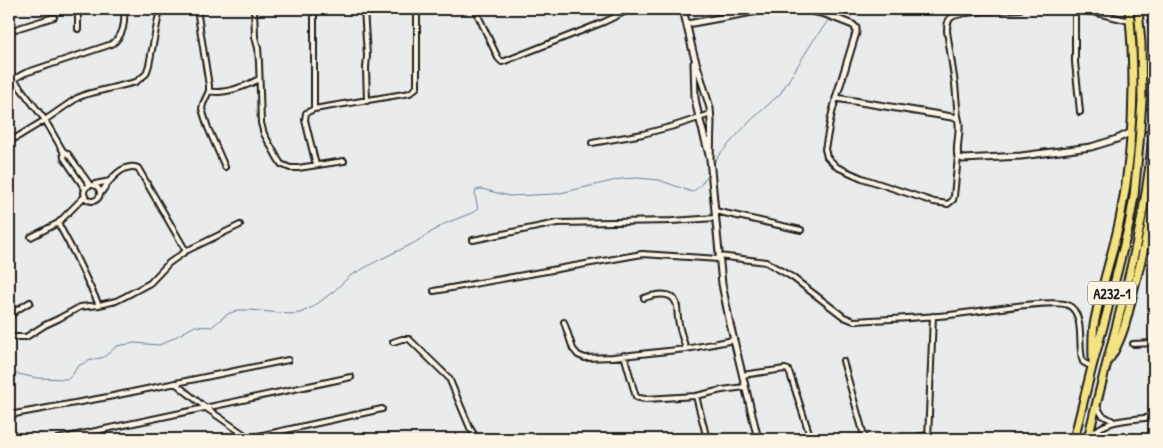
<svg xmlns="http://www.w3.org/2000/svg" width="1163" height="448" font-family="'Patrick Hand',sans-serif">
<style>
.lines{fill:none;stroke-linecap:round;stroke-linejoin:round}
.stream{stroke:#618099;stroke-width:1}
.street-casing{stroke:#1c1c1c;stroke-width:8}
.secondary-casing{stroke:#1c1c1c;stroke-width:9}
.highway-casing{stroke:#1c1c1c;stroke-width:11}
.street{stroke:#fcf5e5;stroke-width:4}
.secondary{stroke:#fcf5e5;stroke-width:5}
.highway{stroke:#f4e382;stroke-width:7}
.highway-bridge-casing{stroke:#1c1c1c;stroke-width:11;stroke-linecap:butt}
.highway-bridge{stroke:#f4e382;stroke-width:7}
.labels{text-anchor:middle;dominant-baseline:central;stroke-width:4;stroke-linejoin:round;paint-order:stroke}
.shield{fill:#fcf5e5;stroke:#5f5d58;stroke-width:1}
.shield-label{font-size:14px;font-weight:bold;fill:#1c1c1c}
</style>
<rect width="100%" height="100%" fill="#eaebeb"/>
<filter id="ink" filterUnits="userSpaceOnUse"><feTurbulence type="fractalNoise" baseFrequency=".02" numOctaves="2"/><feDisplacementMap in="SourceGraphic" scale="10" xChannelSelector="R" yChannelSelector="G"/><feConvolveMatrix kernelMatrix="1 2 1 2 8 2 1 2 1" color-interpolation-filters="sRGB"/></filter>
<g filter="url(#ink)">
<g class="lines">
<!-- stream -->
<path class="stream" d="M833,14L840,9
M712,166L719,155L747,124L780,94L813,41L830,18
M9,372L37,378L68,379L73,374L77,367L82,364L88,361L104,357L117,346L134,343L159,345L164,343L195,326L212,327L221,319L228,314L238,310H250L290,314L300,313L313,307L334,291L350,276L379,260L414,243L444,224L474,212L478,209L475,195L476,190L482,189L509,196L556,194L621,179L637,178L659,180L692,192C702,186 703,181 709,172"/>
<defs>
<path id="street" d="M197,9L209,86V91L203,104L202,109L208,128L225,167
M254,9L255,37L258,48L259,62L261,123L264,134L278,159L281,164L290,168H298L344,161
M364,9L367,56L366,68L367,101
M475,9L498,58L502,62L505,61L604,22L631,9
M1063,9L1093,12L1130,21
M1075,10V62L1080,112
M78,29V9
M9,31L54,17
M9,73L45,120L63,151L64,158L85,189
M14,79L25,73L112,44C124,35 125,23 124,9
M209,91C223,95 247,86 259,79
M836,98L831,117L825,149L827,157L837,167L862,178L934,202L948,204L953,200L954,196L958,157
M314,109V9
M958,118L955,84L947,31C947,26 947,20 952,17C961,11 1007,10 1020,9
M9,142L45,120L77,98L87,94L136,82L146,74L149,65L160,9
M592,143L643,134L674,126L711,114
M63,151L68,154L90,185
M316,165L305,120L306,113L314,109L410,93L417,87V9
M95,184L110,181
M84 193a8 8 0 1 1 16 0a8 8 0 1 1-16 0Z
M101,193C108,182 123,162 138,168L186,251
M715,211L801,230
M58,223L74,253L99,305
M31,237L58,223L85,196
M473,240L557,223L672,221L716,218
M719,256L766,262L792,277L844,317L854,321C886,319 918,318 950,315C971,313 1054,298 1068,305C1086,314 1077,348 1083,362L1092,367
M434,291L642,254L719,259
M644,298C653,295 672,290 676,303C678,307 677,313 678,318C679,329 683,339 686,349
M9,317L17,310L30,302
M564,322L573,349L578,355L585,358L613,357L686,349L734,340
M9,337H26L45,325L58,319L80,307L99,305L116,301L126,296L150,283L169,263L186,251L240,225
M393,342L402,339H409L449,378L470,428L477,439
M1133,344L1154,343
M624,355L636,397L639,398L646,399L696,396
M843,361L865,439
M742,375L785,369L788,370L790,374L811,439
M175,383L206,408L248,437
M1097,406L1102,415L1113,421
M9,415L108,397L288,360
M1091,435C1107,418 1133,420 1154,417
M58,439L351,377
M232,439L249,438L382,409
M707,439L696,396L722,390L745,387
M906,439L928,435
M928,439L933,316
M1152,439L1154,422"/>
<path id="secondary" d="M683,9L693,52L710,108L711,122L710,159L722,284L730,324L758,439
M803,9L825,14L853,25L856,28V33L836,98L958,118C962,131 955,145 958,157L963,159L1021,156L1091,147L1117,139L1136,130L1154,114
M687,24L769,9
M694,63L695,98L697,109L709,155
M1138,132L1144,129L1149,112L1154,109"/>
<path id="highway" d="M1138,9L1141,43L1142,100
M1152,9L1154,32
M1110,358C1125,335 1129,309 1135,284C1143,255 1149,226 1154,196
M1093,363C1093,350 1092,337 1094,325C1101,287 1114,251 1121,214C1134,146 1136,77 1129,9
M1074,439L1093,363L1106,316L1129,225L1134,196L1139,144
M1088,439C1110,342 1143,245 1152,145"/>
</defs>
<!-- street casing -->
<use href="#street" class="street-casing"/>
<!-- secondary casing -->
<use href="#secondary" class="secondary-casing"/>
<!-- highway casing -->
<use href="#highway" class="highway-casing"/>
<!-- street -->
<use href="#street" class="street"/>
<!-- secondary -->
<use href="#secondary" class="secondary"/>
<!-- highway -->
<use href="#highway" class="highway"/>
<defs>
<path id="highway-bridge" d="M1139,144L1142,100
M1152,145L1154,114"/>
</defs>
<!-- highway-bridge casing -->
<use href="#highway-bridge" class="highway-bridge-casing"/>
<!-- highway-bridge -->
<use href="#highway-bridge" class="highway-bridge"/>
</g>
</g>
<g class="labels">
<!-- shield labels -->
<rect class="shield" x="1088" y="281.5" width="48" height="23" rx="4"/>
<g class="shield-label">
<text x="1112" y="293">A232-1</text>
</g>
</g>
<!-- margin -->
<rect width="1163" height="448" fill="none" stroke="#fcf5e5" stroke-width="30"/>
<rect x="15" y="15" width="1133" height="418" fill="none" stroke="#1c1c1c" stroke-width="2" filter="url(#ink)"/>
</svg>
